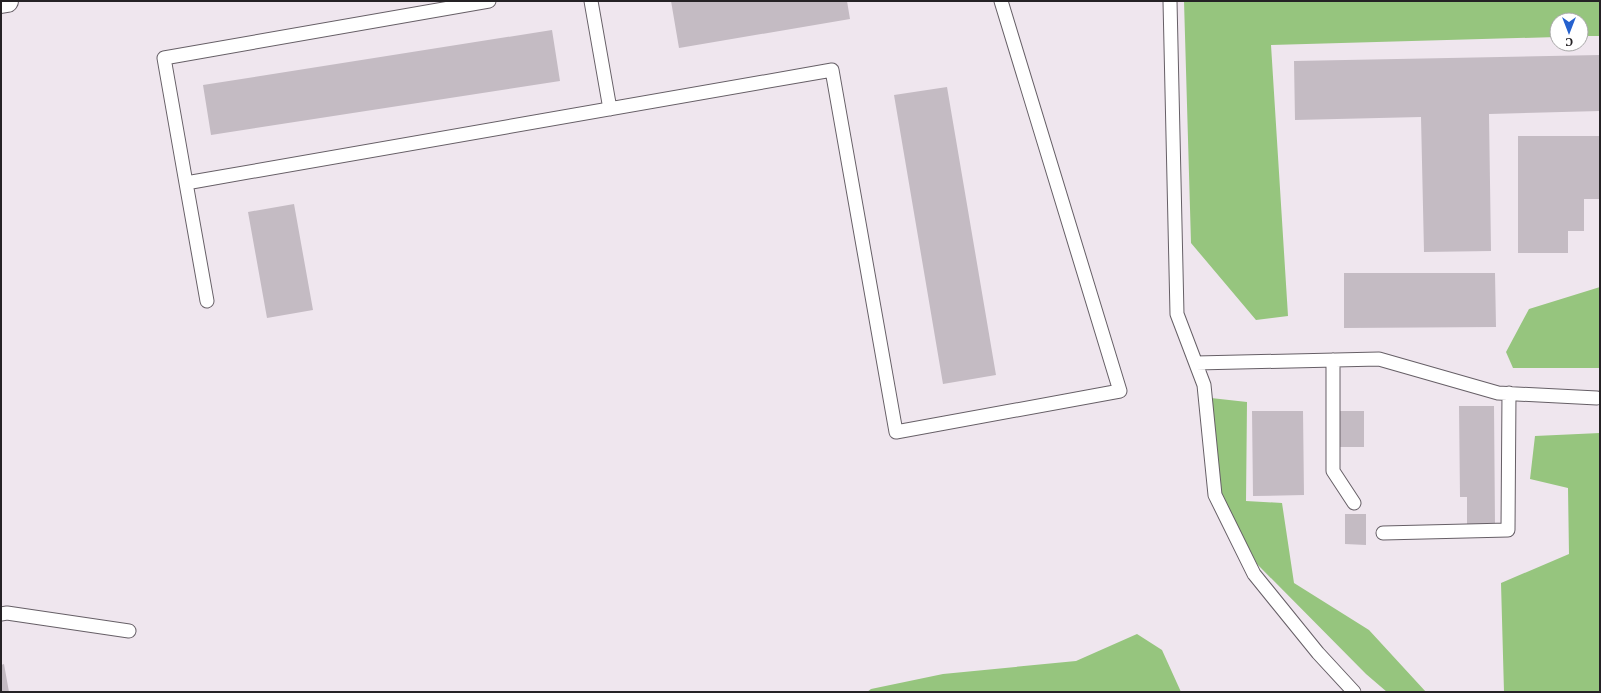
<svg xmlns="http://www.w3.org/2000/svg" width="1601" height="693" font-family="Merriweather,serif">
<style>
.forest{fill:#96c57e}
.building{fill:#c4bbc3}
.lines{fill:none;stroke-linecap:round;stroke-linejoin:round}
.lane-casing{stroke:#665f66;stroke-width:15}
.secondary-casing{stroke:#665f66;stroke-width:24}
.lane{stroke:#fff;stroke-width:13}
.secondary{stroke:#fff;stroke-width:22}
</style>
<rect width="100%" height="100%" fill="#efe6ee"/>
<!-- forest -->
<path class="forest" d="M1184,1H1600V36H1581V20H1557V37L1271,45L1288,316L1256,320L1191,243Z
M1600,287V368H1513L1506,352L1529,309Z
M1211,398L1247,402L1246,501L1282,503L1294,583L1369,630L1426,692H1387L1366,674L1257,564L1220,496Z
M1600,433V692H1504L1501,583L1569,554L1568,488L1530,479L1535,436Z
M1137,634L1162,650L1181,692H867L871,689L943,674L1076,661Z"/>
<!-- building -->
<path class="building" d="M671,1H847L850,19L679,48Z
M552,30L560,81L211,135L203,85Z
M1600,55V111L1489,114L1491,251L1424,252L1421,117L1295,120L1294,61Z
M947,87L996,375L943,384L894,95Z
M1518,136H1600V199H1584V231H1568V253H1518Z
M294,204L313,310L267,318L248,212Z
M1344,273H1495L1496,327L1344,328Z
M1459,406H1494L1495,524H1467V497H1460Z
M1252,411H1303L1304,495L1253,496Z
M1340,411H1364V447H1340Z
M1345,514H1366V545L1345,544Z
M4,664L9,692H1V665Z"/>
<g class="lines">
<defs>
<path id="lane" d="M591,1L610,109
M1170,1L1177,314L1204,385L1215,495L1254,574L1318,653L1354,692
M186,183L164,58L489,1
M207,301L186,183L832,70L896,432L1120,391L1001,1
M1333,360V471L1354,503
M1196,363L1379,359L1498,393L1597,398
M1383,533L1508,530L1509,393
M1,614L7,613L129,631"/>
<path id="secondary" d="M1,2L7,1"/>
</defs>
<!-- lane casing -->
<use href="#lane" class="lane-casing"/>
<!-- secondary casing -->
<use href="#secondary" class="secondary-casing"/>
<!-- lane -->
<use href="#lane" class="lane"/>
<!-- secondary -->
<use href="#secondary" class="secondary"/>
</g>
<!-- border -->
<rect width="1601" height="693" fill="none" stroke="#252225" stroke-width="4"/>
<!-- north arrow -->
<g transform="translate(1569 32) rotate(180)"><circle r="19" fill="#ffffff" stroke="#a8a7a8"/>
<path d="M0-3L7 15L0 10L-7 15Z" fill="#2561ce"/>
<text y="-6" font-size="11" font-weight="bold" text-anchor="middle" fill="#252225">С</text>
</g>
</svg>
